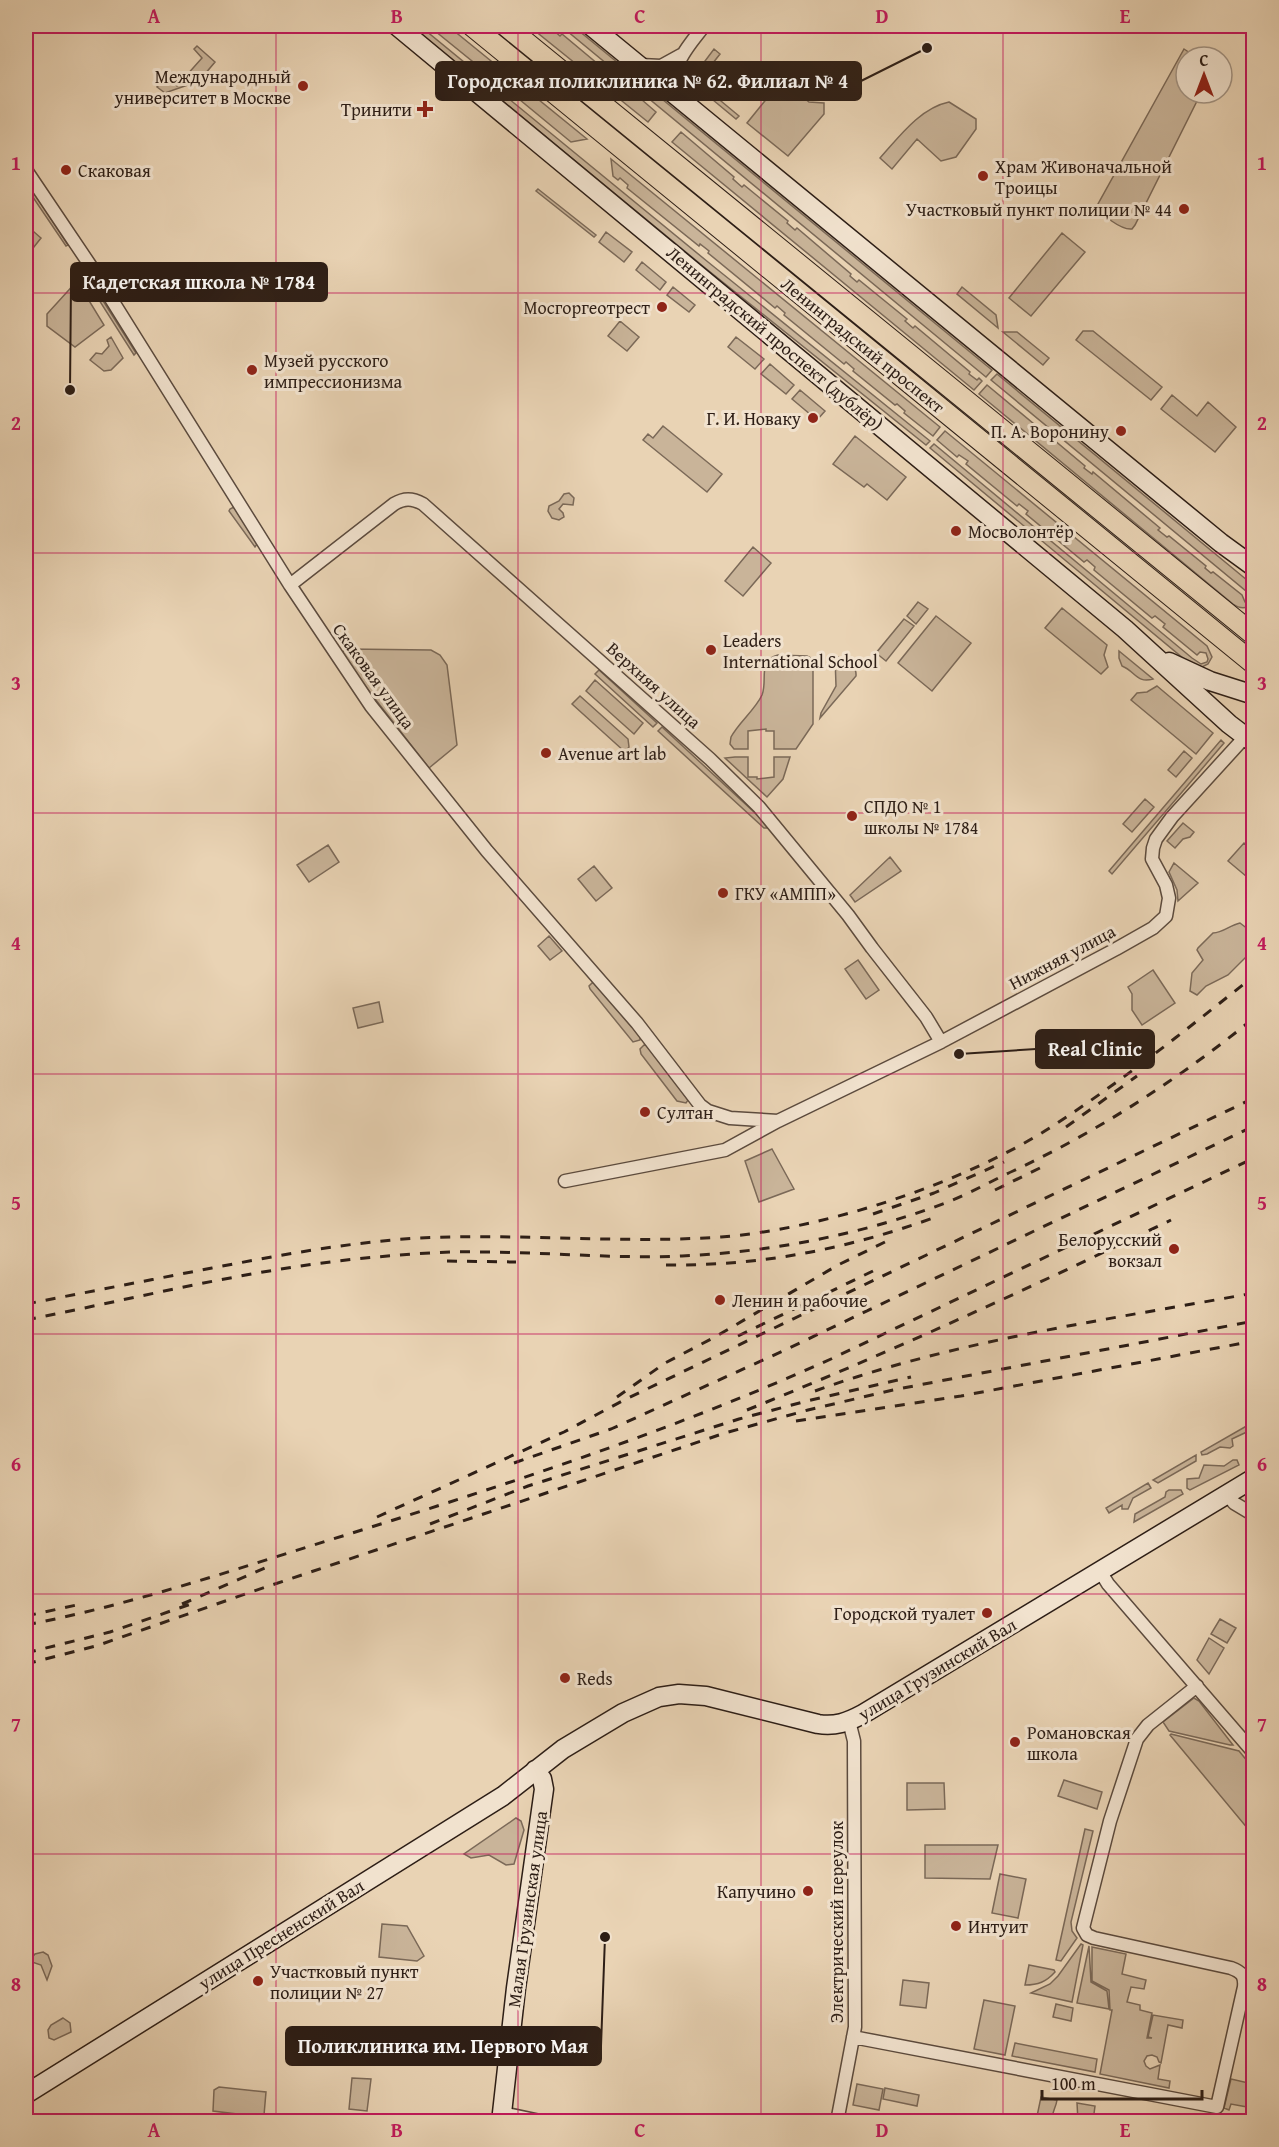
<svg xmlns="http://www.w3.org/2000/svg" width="1279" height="2147" font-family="'Gentium Book Plus',serif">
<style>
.green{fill:#c9b499;stroke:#7b6958;stroke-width:1.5}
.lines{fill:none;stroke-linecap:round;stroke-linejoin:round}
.street-casing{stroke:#5c4b3e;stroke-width:15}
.secondary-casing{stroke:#2d1e16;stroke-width:21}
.primary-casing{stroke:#2d1e16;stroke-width:22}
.street{stroke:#f1e2ce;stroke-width:12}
.secondary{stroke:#f1e2ce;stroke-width:18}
.primary{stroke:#e9d3b4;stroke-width:20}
.rail{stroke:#2d1e16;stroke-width:3;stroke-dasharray:10 10;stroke-linecap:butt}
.grid{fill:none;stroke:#c2185b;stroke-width:1.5;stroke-opacity:0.55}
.poi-dot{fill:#8f2418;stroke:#f1e2ce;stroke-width:2}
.labels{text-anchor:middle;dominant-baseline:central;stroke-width:6;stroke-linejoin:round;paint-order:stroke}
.poi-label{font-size:18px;fill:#2d1e16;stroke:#f1e2ce;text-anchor:start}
.street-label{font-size:18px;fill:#2d1e16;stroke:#f1e2ce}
.leader{fill:none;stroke:#2d1e16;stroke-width:2}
.callout-dot{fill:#2d1e16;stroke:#f1e2ce;stroke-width:2}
.callout{fill:#2d1e16;stroke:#2d1e16;stroke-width:2}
.callout-label{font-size:20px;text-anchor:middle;font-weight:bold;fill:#fff}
.neatline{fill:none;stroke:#c2185b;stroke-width:2}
.grid-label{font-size:20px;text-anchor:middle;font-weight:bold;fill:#c2185b}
</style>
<rect width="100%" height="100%" fill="#e9d3b4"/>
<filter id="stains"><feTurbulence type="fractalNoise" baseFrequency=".00333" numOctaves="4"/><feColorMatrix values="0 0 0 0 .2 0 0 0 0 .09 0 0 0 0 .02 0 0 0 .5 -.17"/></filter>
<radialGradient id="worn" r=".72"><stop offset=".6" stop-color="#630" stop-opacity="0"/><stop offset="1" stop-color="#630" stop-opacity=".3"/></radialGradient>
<!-- green -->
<path class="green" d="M411,26H420L708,262L930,441L926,445L704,267Z
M433,26H448L587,139L571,142L508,90L509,89L500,81L498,82L435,31L437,29Z
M529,26H552L553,27L552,29L560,36L562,34L617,80L616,82L625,89L627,87L656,112L648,122Z
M561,26H573L992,370L986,377Z
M197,46L215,62L199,81L165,93L157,87L166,77L177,86L202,58L194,49Z
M714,49L720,54L698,82L739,116L736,119L690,81Z
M1184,49L1196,57H1186V93H1201L1135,225L1132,229C1122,230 1099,215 1098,204Z
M785,76L790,86L809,102L824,103V114L788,156L747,123Z
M949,102L976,119V129L956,157L941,161L917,139L892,169L880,158C899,137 920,108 949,102Z
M681,132L734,177L733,179L742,187L744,185L788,221L787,223L795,230L797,228L851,274L850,276L857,282L859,280L907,319L905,321L913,328L915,326L970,372L969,374L977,380L979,378L982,381L974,390L672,142Z
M611,159L940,427L933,436L904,413L905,411L897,404L895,405L853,371L854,369L846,362L844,364L784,315L785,313L777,306L775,308L708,253L709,251L700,244L699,246L627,188L628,185L620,178L618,180L613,176Z
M27,185H29L68,245L66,246L26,187Z
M538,189L596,235L594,237L536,191Z
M26,225L41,238L26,257Z
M606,232L632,252L624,262L599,242Z
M1062,233L1085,252L1031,316L1009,298Z
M642,262L666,282L660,290L636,270Z
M77,281L104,325L75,347L47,326V314Z
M673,287L695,305L689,312L667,295Z
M962,287L996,315L998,328L957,294Z
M95,288L136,353L134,355L92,289Z
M620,321L639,337L627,351L608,336Z
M1083,331H1093L1162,387L1151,400L1076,340Z
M1003,332H1017L1049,358L1043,365Z
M111,337L123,358L111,370L104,371L90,360L96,353L102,354L109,346L107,340Z
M736,337L764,359L755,369L728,347Z
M770,364L794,385L786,394L761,374Z
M997,374L1253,585V603C1247,609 1240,609 1233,604L979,394L987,385L1040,429L1039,431L1047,437L1048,435L1085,466L1084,468L1092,474L1093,472L1160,528L1158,530L1167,537L1169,536L1206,566L1205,568L1211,573L1213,572L1242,595L1245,602L1251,601L1253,596L1251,592L1246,591L991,380Z
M800,390L825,411L817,420L792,399Z
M1172,395L1197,416L1208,402L1236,427L1215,452L1161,409Z
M663,426L722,474L707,492L643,440L648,434L653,438Z
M945,431L1207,646L1212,657L1208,664L1200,668L1189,663L930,448L934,444L1192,658L1201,664L1207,662L1208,659L1206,653L1200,652L1197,655L1163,627L1165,624L1155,616L1152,618L1094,570L1095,567L1087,560L1084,562L1026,514L1028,511L1019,504L1017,506L966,464L968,461L959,455L957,457L937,440Z
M855,436L906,477L887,500L867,484L864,487L833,464Z
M569,493L574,498L573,505L563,504L559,509L563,513L564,517L559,520L552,518L548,511L549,506L559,501L564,494Z
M234,507L257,544L255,547L229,511L230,509Z
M753,547L771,563L743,596L725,581Z
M918,602L928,609L916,624L907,616Z
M1062,608L1107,645L1104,655L1108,667L1101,674L1045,628Z
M936,616L971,643L932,691L898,663Z
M904,619L914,626L886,661L876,653Z
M347,649L431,650L440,655L447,665L457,745L429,768L340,654Z
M1119,651L1153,679C1137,684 1135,671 1122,666L1119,658Z
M778,655L807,656L813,659V724L796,749H774V731H766V729L748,731V749H734L730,744L731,737C739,722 755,710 762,695C768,680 757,660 778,655Z
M835,656C845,659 857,664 856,676L820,718L821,713L836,686Z
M599,670L657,723L653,727L595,674Z
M595,680L643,723L634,734L586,691Z
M1157,686L1213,733L1196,754L1131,700L1137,693L1147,692Z
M580,696L628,739L629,747L625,752L572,704Z
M662,727L767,824L768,828H764L658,731Z
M1221,740L1224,743L1112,874L1109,871Z
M1184,751L1192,758L1176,777L1168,770Z
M735,757H748V777H757V779L774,777V757H790L783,779L767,797L725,758Z
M1145,799L1154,807L1132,832L1123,824Z
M1183,823L1194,832L1190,837L1183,839L1175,848L1167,841Z
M1244,843L1253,851V882L1228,861Z
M328,845L339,862L309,882L297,865Z
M890,857L901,871L855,902L850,895Z
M1174,863L1198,883L1178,901L1177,890L1169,872Z
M594,866L612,888L596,901L578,879Z
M1240,923L1253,933V950L1228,975L1206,986L1197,995L1190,991L1192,973L1203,960L1197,950L1198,948L1213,933C1223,933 1230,925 1240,923Z
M549,936L562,951L550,960L538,946Z
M858,960L879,990L866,999L845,969Z
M1153,970L1175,1003L1142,1025L1132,1010V994L1128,987Z
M592,983H595L640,1036V1040L633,1042L590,989L589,986Z
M379,1002L383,1022L358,1028L353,1008Z
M644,1045L649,1046L688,1100L686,1103L677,1101L641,1054L640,1049Z
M772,1149L794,1189L759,1202L745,1161Z
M1250,1424L1251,1430L1234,1438L1232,1439L1233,1446L1230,1448L1220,1447L1207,1454L1202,1455L1201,1452Z
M1196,1455V1461L1158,1483L1153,1480Z
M1233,1460H1237L1239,1465L1190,1490L1187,1488V1479L1199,1478L1204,1465L1224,1466Z
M1148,1483L1151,1488L1133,1498L1128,1509H1122V1505L1109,1513L1106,1508Z
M1169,1490H1181L1183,1494L1134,1522L1135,1514L1165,1497L1166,1492Z
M1220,1619L1236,1628L1227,1643L1211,1634Z
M1209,1638L1224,1648L1209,1674L1197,1660Z
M1194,1698L1199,1701L1233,1745H1230L1169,1731L1163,1722Z
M1171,1734L1239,1751L1253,1768V1835L1170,1735Z
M1064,1780L1102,1792L1097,1809L1058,1796Z
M907,1783H944L945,1809L907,1810Z
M516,1818L521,1821L524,1830L514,1864L506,1865L489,1855L471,1858L464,1854Z
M1085,1829L1093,1831L1071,1922L1072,1931L1077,1938L1061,1961L1056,1960Z
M925,1845H998L990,1879L925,1878Z
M1000,1874L1026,1879L1018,1918L992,1913Z
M382,1924L407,1926L424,1956L417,1961L379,1957Z
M1081,1944L1083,1945L1072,2002L1031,1993L1050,1984L1058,1976Z
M1089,1946L1091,1982L1107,1991L1109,2009L1077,2003Z
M1092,1947L1126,1954L1122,1974L1146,1980L1144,1989L1131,1987L1127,2002L1140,2005V2010L1152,2013L1147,2038H1152L1148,2037L1153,2015L1183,2020L1182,2028L1168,2025L1161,2063L1159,2062L1157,2057L1152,2055L1147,2056L1144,2061L1146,2066L1150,2069L1160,2065L1158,2079L1170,2081L1169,2088L1100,2074L1112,2010H1110L1109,1990L1092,1981Z
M43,1952L48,1955L52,1966L47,1980L41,1965L29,1961L35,1954Z
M1029,1965L1054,1970L1055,1972C1046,1982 1038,1985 1025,1985Z
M903,1980L929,1983L926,2008L900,2005Z
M984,2000L1015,2006L1005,2055L974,2049Z
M1056,2004L1073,2008L1071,2021L1053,2017Z
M63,2018L70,2023L71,2032L54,2040L49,2038L48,2030L51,2025Z
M1015,2043L1097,2059L1095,2072L1012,2056Z
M352,2078L371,2079L367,2111L349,2109Z
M1231,2079L1253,2084V2108L1231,2104L1229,2110L1224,2108Z
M857,2084L883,2089L879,2110L853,2105Z
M219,2087L266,2092L264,2115L261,2117L213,2111L214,2090Z
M885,2088L919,2095L917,2106L883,2099Z
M1041,2097L1057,2100C1056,2108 1051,2113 1052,2121H1036Z
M1077,2103L1095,2106L1093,2121H1078Z"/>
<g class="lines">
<defs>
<path id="street" d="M641,65L661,66L681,55
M682,98C665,69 687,48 704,26
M26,170L90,265L290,585L371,706L487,851L637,1023L700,1105L708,1111L730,1118L778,1121L941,1042L1116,949L1153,928L1166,916L1169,898L1166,885L1152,859L1153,848L1156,839L1172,817L1244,738
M290,585L394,504C404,498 412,498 423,504L710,759L759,807L848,915L872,948L926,1017L941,1042
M565,1181L725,1150L778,1121
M1227,1494L1234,1503L1254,1515
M1100,1571L1108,1584L1254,1753
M853,2037L1217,2107L1244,1987C1245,1976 1242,1972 1231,1968L1094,1938L1087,1935L1083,1928L1110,1821L1137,1739L1148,1725L1197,1686
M502,2113L545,2122
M837,2122L855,2027L854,1741L849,1721"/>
<path id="secondary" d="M397,26L1125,629L1229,724L1254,743
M591,26C801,197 1010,371 1221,543L1254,567
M1169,662L1210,681L1254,695
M26,2094L503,1796L563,1749L623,1713L659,1697L679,1694L706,1696L818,1724C835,1727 848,1722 863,1714L1254,1478
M501,2122L516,1988L544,1789L542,1779L535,1770"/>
<path id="primary" d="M472,26L1254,664
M506,26L1254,635"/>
</defs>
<!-- street casing -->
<use href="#street" class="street-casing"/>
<!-- secondary casing -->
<use href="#secondary" class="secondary-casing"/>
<!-- primary casing -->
<use href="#primary" class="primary-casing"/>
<!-- street -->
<use href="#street" class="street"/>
<!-- secondary -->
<use href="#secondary" class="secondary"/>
<!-- primary -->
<use href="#primary" class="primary"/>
<!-- rail -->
<path class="rail" d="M1066,1127L1137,1076
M995,1190L1046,1165
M873,1214L934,1193L1004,1162
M447,1261L516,1262
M666,1265C762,1266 847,1249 936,1217
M26,1304C88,1292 150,1280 212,1268C281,1255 350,1242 420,1238C520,1233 620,1244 721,1237C824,1229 961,1184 1048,1129C1120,1083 1187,1029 1254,976
M26,1320C142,1297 259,1267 377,1257C411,1254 446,1251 481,1252C548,1252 615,1259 682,1256C772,1252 864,1234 948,1202C971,1193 991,1181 1013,1171C1099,1131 1180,1078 1254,1018
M738,1336L873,1271
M815,1391C956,1340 1107,1320 1254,1293
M617,1397L665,1363L715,1337L838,1265L889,1240
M747,1410C891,1352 1032,1287 1171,1220
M796,1421L961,1396L1254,1341
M514,1463L611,1429L783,1351L1254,1126
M377,1517L564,1432L624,1400L1254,1098
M430,1524L528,1486L739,1419L807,1401L911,1377
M182,1604L265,1568
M26,1616L81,1604
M26,1625C135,1604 242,1567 349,1534C512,1483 676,1429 831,1359L1254,1158
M26,1653L110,1632L191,1604
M26,1664L96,1646L254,1591L725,1433L808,1410L893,1390L1254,1321"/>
</g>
<!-- grid -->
<path class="grid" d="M276,26V2122M518,26V2122M761,26V2122M1003,26V2122M26,293H1254M26,553H1254M26,813H1254M26,1074H1254M26,1334H1254M26,1594H1254M26,1854H1254"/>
<!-- markers -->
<g class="poi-dot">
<circle cx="303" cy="86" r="6"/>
<path d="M422 100h6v6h6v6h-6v6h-6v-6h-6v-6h6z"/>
<circle cx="66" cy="170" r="6"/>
<circle cx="983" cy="176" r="6"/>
<circle cx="1184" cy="209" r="6"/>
<circle cx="662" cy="307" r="6"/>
<circle cx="252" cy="370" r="6"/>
<circle cx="813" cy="418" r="6"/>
<circle cx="1121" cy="431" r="6"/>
<circle cx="956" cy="531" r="6"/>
<circle cx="711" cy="650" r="6"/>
<circle cx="546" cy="753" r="6"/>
<circle cx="852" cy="816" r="6"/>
<circle cx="723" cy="893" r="6"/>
<circle cx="645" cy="1112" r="6"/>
<circle cx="1174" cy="1249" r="6"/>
<circle cx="720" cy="1300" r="6"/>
<circle cx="987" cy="1613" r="6"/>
<circle cx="565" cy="1678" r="6"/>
<circle cx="1015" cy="1742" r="6"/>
<circle cx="808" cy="1891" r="6"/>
<circle cx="956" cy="1926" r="6"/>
<circle cx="258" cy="1981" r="6"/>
</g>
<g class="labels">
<!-- poi labels -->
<g class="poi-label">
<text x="291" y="76" text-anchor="end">Международный<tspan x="291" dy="21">университет в Москве</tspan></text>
<text x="412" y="109" text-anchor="end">Тринити</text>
<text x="995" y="166">Храм Живоначальной<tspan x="995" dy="21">Троицы</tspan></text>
<text x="78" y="170">Скаковая</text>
<text x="1172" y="209" text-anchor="end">Участковый пункт полиции № 44</text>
<text x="650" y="307" text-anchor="end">Мосгоргеотрест</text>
<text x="264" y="360">Музей русского<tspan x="264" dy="21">импрессионизма</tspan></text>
<text x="801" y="418" text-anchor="end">Г. И. Новаку</text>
<text x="1109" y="431" text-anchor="end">П. А. Воронину</text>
<text x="968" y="531">Мосволонтёр</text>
<text x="723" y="640">Leaders<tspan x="723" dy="21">International School</tspan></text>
<text x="558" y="753">Avenue art lab</text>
<text x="864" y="806">СПДО № 1<tspan x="864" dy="21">школы № 1784</tspan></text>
<text x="735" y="893">ГКУ «АМПП»</text>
<text x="657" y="1112">Султан</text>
<text x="1162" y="1239" text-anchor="end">Белорусский<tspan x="1162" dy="21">вокзал</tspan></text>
<text x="732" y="1300">Ленин и рабочие</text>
<text x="975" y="1613" text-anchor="end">Городской туалет</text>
<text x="577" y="1678">Reds</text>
<text x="1027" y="1732">Романовская<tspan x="1027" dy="21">школа</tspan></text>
<text x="796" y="1891" text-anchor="end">Капучино</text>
<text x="968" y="1926">Интуит</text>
<text x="270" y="1971">Участковый пункт<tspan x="270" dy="21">полиции № 27</tspan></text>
</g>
<!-- street labels -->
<g class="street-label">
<text transform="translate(775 338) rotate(40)">Ленинградский проспект (дублёр)</text>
<text transform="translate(863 345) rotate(39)">Ленинградский проспект</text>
<text transform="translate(374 676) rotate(54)">Скаковая улица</text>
<text transform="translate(654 685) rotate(42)">Верхняя улица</text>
<text transform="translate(1062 957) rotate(-28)">Нижняя улица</text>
<text transform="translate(937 1669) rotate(-31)">улица Грузинский Вал</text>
<text transform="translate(527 1909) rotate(-82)">Малая Грузинская улица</text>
<text transform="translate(836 1922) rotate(-90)">Электрический переулок</text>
<text transform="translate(281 1934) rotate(-32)">улица Пресненский Вал</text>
</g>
</g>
<!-- callouts -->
<path class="leader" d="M927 48L861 81M70 390L71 282M959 1054L1036 1049M605 1937L601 2046"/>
<g class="callout-dot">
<circle cx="927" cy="48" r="6"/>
<circle cx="70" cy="390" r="6"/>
<circle cx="959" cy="1054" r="6"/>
<circle cx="605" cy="1937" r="6"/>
</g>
<g class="callout">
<rect x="436" y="62" width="425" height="38" rx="6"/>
<rect x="71" y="263" width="256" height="38" rx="6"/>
<rect x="1036" y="1030" width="118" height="38" rx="6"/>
<rect x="286" y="2027" width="315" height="38" rx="6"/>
</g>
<g class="callout-label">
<text x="648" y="88">Городская поликлиника № 62. Филиал № 4</text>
<text x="199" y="289">Кадетская школа № 1784</text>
<text x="1095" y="1056">Real Clinic</text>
<text x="443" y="2053">Поликлиника им. Первого Мая</text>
</g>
<!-- margin -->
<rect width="1279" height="2147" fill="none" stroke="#e9d3b4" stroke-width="66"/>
<!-- north arrow -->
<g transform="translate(1204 75)"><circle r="28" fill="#f1e2ce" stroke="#a39484" stroke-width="1.5"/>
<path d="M0-4.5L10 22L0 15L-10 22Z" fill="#8f2418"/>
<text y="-9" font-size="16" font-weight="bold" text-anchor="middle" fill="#2d1e16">С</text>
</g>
<!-- scale -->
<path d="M1042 2090v9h160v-9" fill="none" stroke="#2d1e16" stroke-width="3"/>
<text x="1051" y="2090" font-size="18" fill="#2d1e16" stroke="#f1e2ce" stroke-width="4.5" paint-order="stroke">100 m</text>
<rect x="33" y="33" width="1213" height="2081" class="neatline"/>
<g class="grid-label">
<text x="154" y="23">A</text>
<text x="397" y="23">B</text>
<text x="640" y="23">C</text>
<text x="882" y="23">D</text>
<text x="1125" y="23">E</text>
<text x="16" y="170">1</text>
<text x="1262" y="170">1</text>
<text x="16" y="430">2</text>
<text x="1262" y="430">2</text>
<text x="16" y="690">3</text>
<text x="1262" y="690">3</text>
<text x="16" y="950">4</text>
<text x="1262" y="950">4</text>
<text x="16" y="1210">5</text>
<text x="1262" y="1210">5</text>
<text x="16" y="1471">6</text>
<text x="1262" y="1471">6</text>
<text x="16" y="1731">7</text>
<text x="1262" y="1731">7</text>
<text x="16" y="1991">8</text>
<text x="1262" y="1991">8</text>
<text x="154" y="2137">A</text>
<text x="397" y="2137">B</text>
<text x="640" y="2137">C</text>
<text x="882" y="2137">D</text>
<text x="1125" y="2137">E</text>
</g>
<rect width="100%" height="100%" filter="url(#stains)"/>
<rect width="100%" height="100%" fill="url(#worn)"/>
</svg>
